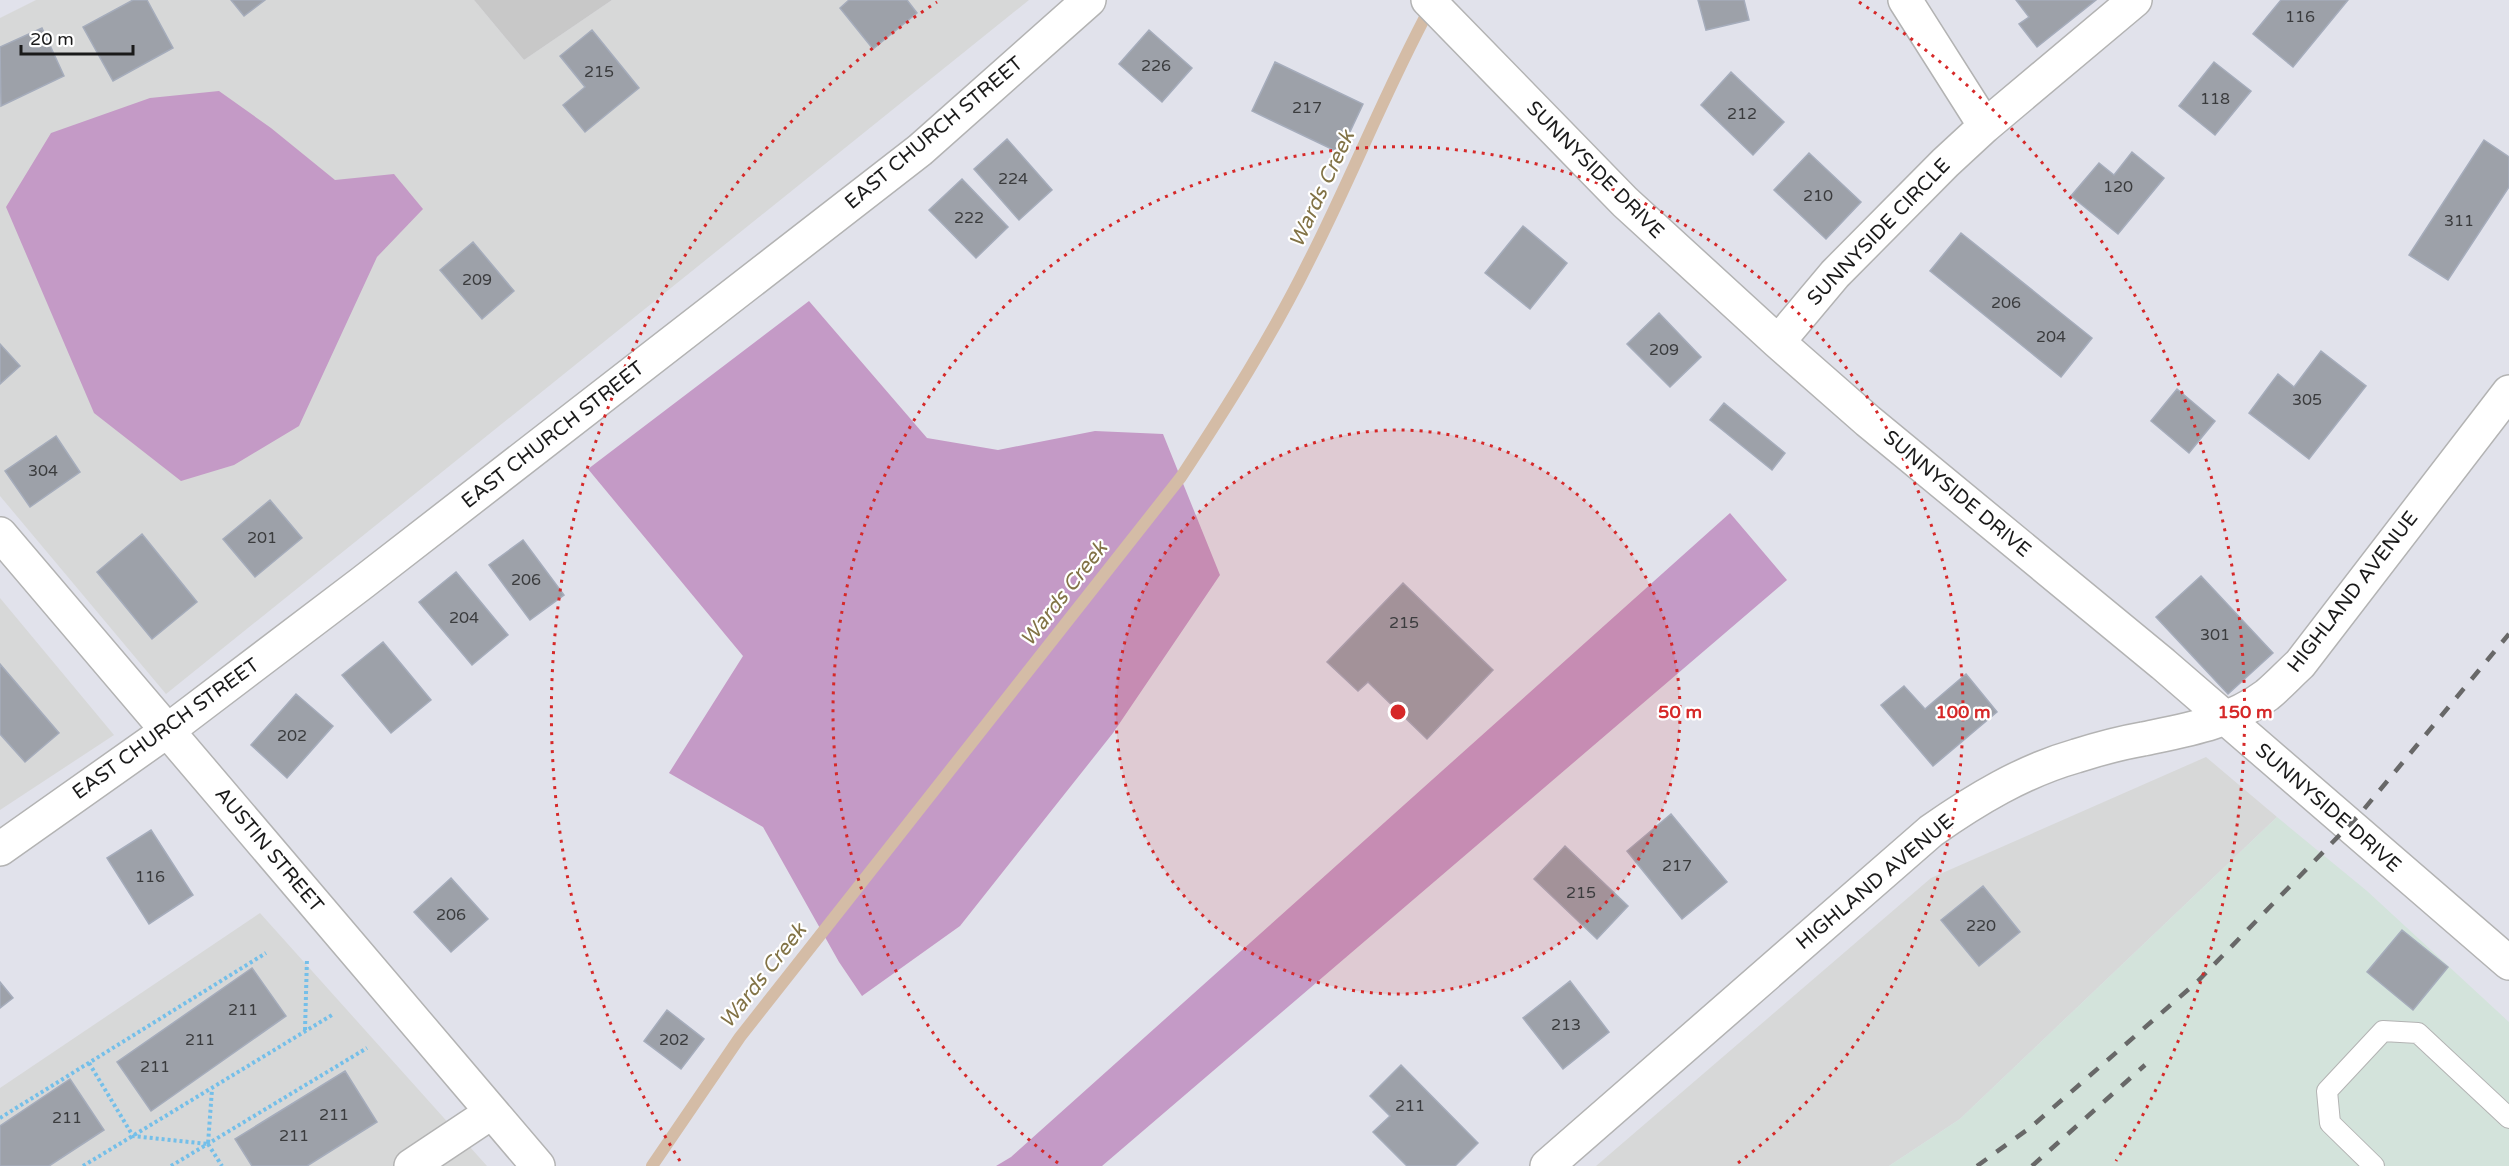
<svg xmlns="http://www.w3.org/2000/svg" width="2509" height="1166" font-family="'Varela Round',sans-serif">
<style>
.residential{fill:#d7d8d8}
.industrial{fill:#d3e3db}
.religious{fill:#c8c8c8}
.forest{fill:#c49ac6}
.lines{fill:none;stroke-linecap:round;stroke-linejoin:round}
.stream{stroke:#d4bca6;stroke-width:12}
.building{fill:#9da1a9;stroke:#a5acbb;stroke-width:1.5}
.lane-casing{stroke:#b3b3b3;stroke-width:22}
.street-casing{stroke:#b3b3b3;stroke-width:36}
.path{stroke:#74bfe9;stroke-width:4;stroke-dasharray:3 3;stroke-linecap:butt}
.lane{stroke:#fff;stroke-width:20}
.street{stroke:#fff;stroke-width:33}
.rail{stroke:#686868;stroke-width:4.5;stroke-dasharray:12 12;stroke-linecap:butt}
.ring{fill:none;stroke:#d62828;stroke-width:3;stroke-dasharray:3 6}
.labels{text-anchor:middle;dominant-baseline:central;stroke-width:4.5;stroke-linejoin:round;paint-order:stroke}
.number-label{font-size:16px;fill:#3b3c3e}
.street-label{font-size:20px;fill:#1a1a1a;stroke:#fff}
.water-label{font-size:21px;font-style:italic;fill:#827346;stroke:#fff}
.centre{fill:#d62828;stroke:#fff;stroke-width:3}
.ring-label{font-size:18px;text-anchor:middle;font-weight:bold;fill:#d62828;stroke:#fff;stroke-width:4.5;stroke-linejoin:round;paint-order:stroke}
</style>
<rect width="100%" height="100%" fill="#e1e2eb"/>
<!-- residential -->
<path class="residential" d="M36,0H474L524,60L612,0H1029L166,694L0,496V18Z
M0,598L114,735L0,810Z
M2206,757L2277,817L1960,1119L1889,1166H1596L1931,878Z
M260,913L487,1166H0V1088Z"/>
<!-- industrial -->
<path class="industrial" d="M2277,817L2367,891L2509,1022V1166H1889L1960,1119Z"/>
<!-- religious -->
<path class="religious" d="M474,0H612L524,60Z"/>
<!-- forest -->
<path class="forest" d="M219,91L271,128L335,180L394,174L423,209L377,257L299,426L234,465L181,481L94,413L6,207L51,133L150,98Z
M809,301L927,438L998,450L1095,431L1163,434L1220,575L1113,733L960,926L862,996L839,962L763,827L669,773L743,656L588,469Z
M1730,513L1787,580L1102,1166H996L1011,1157Z"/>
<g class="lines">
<!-- stream -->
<path class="stream" d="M652,1166L740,1037L1181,477C1227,407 1272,336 1309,261C1352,177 1386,89 1431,6"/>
</g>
<!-- building -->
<path class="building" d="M133,0H147L173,48L113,81L83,27Z
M231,0H265L244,16Z
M849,0H907L917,13L873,49L840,8Z
M1698,0H1744L1749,20L1706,30Z
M2016,0H2096L2037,47L2019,24L2029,17Z
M2281,0H2348L2293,67L2253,34Z
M42,28L64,76L1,106L0,47Z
M592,30L639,88L585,132L563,105L585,87L560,56Z
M1149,30L1192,68L1162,102L1119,64Z
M1275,62L1363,104L1340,153L1252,111Z
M2214,62L2251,91L2215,135L2179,106Z
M1731,72L1784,122L1753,155L1701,105Z
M1007,139L1052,190L1019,220L974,169Z
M2484,140L2509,157V187L2448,280L2409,255Z
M2132,152L2164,178L2118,234L2071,196L2099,163L2114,175Z
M1809,153L1861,202L1826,239L1774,190Z
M962,179L1008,227L976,258L929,210Z
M1523,226L1567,263L1530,309L1485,273Z
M1961,233L2092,338L2061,377L1930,271Z
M473,242L514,291L482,319L440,270Z
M1659,313L1701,357L1670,387L1627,344Z
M0,344L20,366L0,384Z
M2321,351L2366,386L2309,459L2249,413L2278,374L2294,387Z
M2177,389L2215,421L2189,453L2151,421Z
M1724,403L1785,453L1772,470L1710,420Z
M56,436L80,472L30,507L5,471Z
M270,500L302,538L255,577L223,539Z
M142,534L197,602L152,639L97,572Z
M523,540L564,595L530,620L489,565Z
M456,572L508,635L472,665L419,602Z
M2201,576L2273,653L2228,694L2156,617Z
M1403,583L1493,670L1427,739L1368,682L1358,691L1327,662Z
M383,642L431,700L391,733L342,675Z
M0,664L59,733L25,762L0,734Z
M1966,674L1997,712L1933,766L1881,705L1904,686L1925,709Z
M296,694L333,726L287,778L251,745Z
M1671,814L1727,882L1682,919L1627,851Z
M151,830L193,895L149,924L107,858Z
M1565,846L1628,906L1597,939L1534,879Z
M451,878L488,919L451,952L414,912Z
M1983,886L2020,932L1979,966L1941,920Z
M2402,930L2448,967L2413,1010L2367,972Z
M252,968L286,1016L151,1111L117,1062Z
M1570,981L1609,1032L1563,1069L1523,1018Z
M0,982L13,998L0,1008Z
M667,1010L704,1039L681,1069L644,1041Z
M1401,1065L1478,1143L1455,1166H1407L1373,1132L1390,1116L1370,1096Z
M345,1071L377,1122L307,1166H252L235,1139Z
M70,1079L104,1130L49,1166H0V1126Z"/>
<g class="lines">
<defs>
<path id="lane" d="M2374,1166L2330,1123L2327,1091L2383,1031L2418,1033L2509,1118"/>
<path id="street" d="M1428,0L1625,202L1778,342L1868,421L2163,664L2509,963
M1905,0L1985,126L2135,0
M1778,342L1835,274L1945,163L1985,126
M0,534L538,1166
M0,849L167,731L362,583L920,150L1089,0
M411,1166L492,1112
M1547,1166L1931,831C1975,800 2023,771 2076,756C2098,749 2120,743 2143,739C2186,730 2230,723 2267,695C2278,686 2289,674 2300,664L2509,392"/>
</defs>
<!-- lane casing -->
<use href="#lane" class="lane-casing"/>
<!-- street casing -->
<use href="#street" class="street-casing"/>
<!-- path -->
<path class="path" d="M305,1030L307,958
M89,1063L133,1136L208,1144L212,1089
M0,1118L266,953
M208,1144L222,1166
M83,1166L332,1015
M171,1166L367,1048"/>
<!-- lane -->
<use href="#lane" class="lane"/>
<!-- street -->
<use href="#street" class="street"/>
<!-- rail -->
<path class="rail" d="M1977,1166L2031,1127L2198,981L2360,814L2509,634
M2032,1166L2145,1065"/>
</g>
<!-- distance rings -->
<circle cx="1398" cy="712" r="282" fill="#d62828" fill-opacity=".12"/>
<g class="ring">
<circle cx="1398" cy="712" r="282"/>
<path d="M1058 1163A565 565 0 1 1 1738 1163"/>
<path d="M680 1161A847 847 0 0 1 937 2M1859 2A847 847 0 0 1 2116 1161"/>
</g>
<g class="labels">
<!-- number labels -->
<g class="number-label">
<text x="2300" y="17">116</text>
<text x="1156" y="66">226</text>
<text x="599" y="72">215</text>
<text x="2215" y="99">118</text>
<text x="1307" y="108">217</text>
<text x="1742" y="114">212</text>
<text x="1013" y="179">224</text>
<text x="2118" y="187">120</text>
<text x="1818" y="196">210</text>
<text x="969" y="218">222</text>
<text x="2459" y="221">311</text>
<text x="477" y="280">209</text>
<text x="2006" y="303">206</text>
<text x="2051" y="337">204</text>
<text x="1664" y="350">209</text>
<text x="2307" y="400">305</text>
<text x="43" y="471">304</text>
<text x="262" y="538">201</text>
<text x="526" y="580">206</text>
<text x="464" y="618">204</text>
<text x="1404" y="623">215</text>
<text x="2215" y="635">301</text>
<text x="292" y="736">202</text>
<text x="1677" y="866">217</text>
<text x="150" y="877">116</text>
<text x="1581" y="893">215</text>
<text x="451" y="915">206</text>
<text x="1981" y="926">220</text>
<text x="243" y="1010">211</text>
<text x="1566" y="1025">213</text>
<text x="200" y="1040">211</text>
<text x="674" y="1040">202</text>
<text x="155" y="1067">211</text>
<text x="1410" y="1106">211</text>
<text x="334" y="1115">211</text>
<text x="67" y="1118">211</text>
<text x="294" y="1136">211</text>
</g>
<!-- street labels -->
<g class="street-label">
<text transform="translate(934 133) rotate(-40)">EAST CHURCH STREET</text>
<text transform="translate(1595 170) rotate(45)">SUNNYSIDE DRIVE</text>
<text transform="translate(1879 232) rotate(-46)">SUNNYSIDE CIRCLE</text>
<text transform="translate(553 435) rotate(-38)">EAST CHURCH STREET</text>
<text transform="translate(1957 494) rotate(40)">SUNNYSIDE DRIVE</text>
<text transform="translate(2353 592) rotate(-52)">HIGHLAND AVENUE</text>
<text transform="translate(166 729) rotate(-36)">EAST CHURCH STREET</text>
<text transform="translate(2328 808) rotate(41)">SUNNYSIDE DRIVE</text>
<text transform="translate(269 850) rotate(50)">AUSTIN STREET</text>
<text transform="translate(1875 882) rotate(-40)">HIGHLAND AVENUE</text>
</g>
<!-- water labels -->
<g class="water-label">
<text transform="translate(1322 189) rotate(-65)">Wards Creek</text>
<text transform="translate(1064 594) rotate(-52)">Wards Creek</text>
<text transform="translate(763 976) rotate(-52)">Wards Creek</text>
</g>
</g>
<circle cx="1398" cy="712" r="9" class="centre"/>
<g class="ring-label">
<text x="1680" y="718">50 m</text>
<text x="1963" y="718">100 m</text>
<text x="2245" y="718">150 m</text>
</g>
<!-- scale -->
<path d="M21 45v9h112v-9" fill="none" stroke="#1a1a1a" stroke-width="3"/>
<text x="30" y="45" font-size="18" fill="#1a1a1a" stroke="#ffffff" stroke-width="4.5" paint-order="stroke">20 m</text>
</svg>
